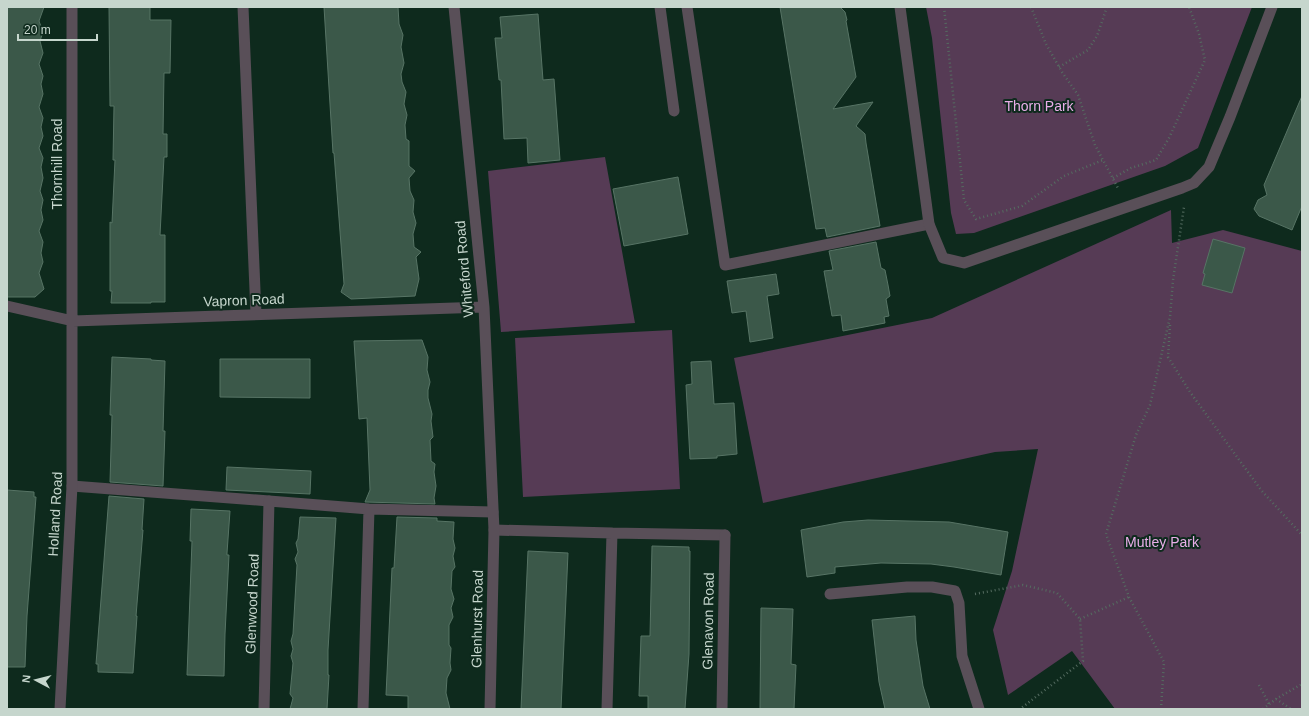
<svg xmlns="http://www.w3.org/2000/svg" width="1309" height="716" font-family="Arial,sans-serif">
<style>
.green{fill:#563b55}
.building{fill:#3b5849;stroke:#577465}
.lines{fill:none;stroke-linecap:round;stroke-linejoin:round}
.path{stroke:#556c61;stroke-width:2.5;stroke-dasharray:1 3;stroke-linecap:butt}
.service{stroke:#594f58;stroke-width:11}
.minor{stroke:#594f58;stroke-width:11}
.labels{text-anchor:middle;dominant-baseline:central;stroke-width:4;stroke-linejoin:round;paint-order:stroke}
.park-label{font-size:14px;fill:#eaaee9;stroke:#0e2a1d}
.street-label{font-size:14px;fill:#c6d6cd;stroke:#0e2a1d}
</style>
<rect width="100%" height="100%" fill="#0e2a1d"/>
<!-- green -->
<path class="green" d="M926,7H1252L1198,148L1165,166L974,233L956,234L951,213L932,38Z
M605,157L635,323L501,332L488,171Z
M1171,210L1172,243L1223,230L1302,251V709H1115L1072,651L1008,695L993,630L1012,571L1038,449L995,452L763,503L734,358L932,318Z
M672,330L680,489L523,497L515,338Z"/>
<!-- building -->
<path class="building" d="M7,7H44L39,21L43,32L40,41L43,53L39,64L43,76L41,84L43,94L39,107L43,118L41,127L43,136L39,148L43,158L41,167L43,178L40,191L43,200L41,210L43,220L39,231L43,242L41,253L43,262L39,273L44,289L35,297H7Z
M109,7H150V20H171L170,73H164L163,134H167V157H164L160,235H165V302H151V303H111L112,291H110V222L112,223L115,160H113L114,106H110Z
M324,7H398L399,24L403,35L401,47L404,63L401,74L402,82L406,92L404,104L407,115L405,125L406,139L409,141V166L415,171L409,178L410,191L414,200L413,212L416,223L413,234L414,247L421,252L416,257L419,279L415,296L351,299L341,292L344,284L334,153H333Z
M780,7H840L845,12L847,20L846,21L856,77L833,109L873,102L856,126L865,134L866,143L880,226L827,237L825,228L816,229Z
M538,14L543,80L554,79L560,160L528,163L527,138L504,139L501,80H499L495,38H502L500,17Z
M1302,96V206L1292,230L1259,216L1254,209L1258,200L1267,195L1264,185Z
M678,177L688,234L624,246L613,189Z
M1213,239L1245,248L1232,293L1202,285L1205,274L1203,273Z
M876,242L881,268L885,270L888,285L890,296L886,299L889,316L884,317L885,323L843,331L841,315L832,316L824,271L833,270L829,251Z
M776,274L779,294L767,296L773,338L750,342L746,311L732,313L727,281Z
M422,340L428,357L427,370L430,382L428,390V398L432,414L431,421L433,437L430,440L431,461L435,464L434,472L436,486L434,498L435,504L365,502L370,490L367,418L359,419L354,341Z
M112,357L151,359V360L165,361L163,431H165L163,486L110,482L112,415H110Z
M220,359H310V398L220,397Z
M711,361L714,404L734,403L737,454L717,456V458L690,459L686,385L692,384L691,362Z
M227,467L311,471L310,494L226,490Z
M7,490L34,492V497H36L27,616L25,667H7Z
M109,496L144,499L142,530H143L136,616H137L133,673L98,672V664H96Z
M191,509L230,511L227,553V555H229L225,634L224,676L187,675L192,541H190Z
M300,517L336,518L328,650V675H329L327,709H290L293,698L290,694L293,663L291,656L293,649L291,641L293,634L297,565L295,559L298,552L296,543L298,539Z
M397,517L437,518V521L454,522L453,539L455,548L453,556L455,567L452,571L451,589L454,599L451,608L453,617L449,625V645L451,648L450,663L451,670L447,678L446,693L450,709H408V696L386,695L392,568H394Z
M868,520L949,522L1008,532L1001,575L954,567L931,564L881,563L835,567V573L807,577L801,530L843,522Z
M652,546L689,547V551H690L689,654L685,709H648V696H639L641,636H650Z
M528,551L568,553L561,709H521Z
M761,608L793,609L791,664L796,665L794,709H760Z
M915,616L916,640L923,686L930,709H885L879,682L872,620Z"/>
<g class="lines">
<!-- path -->
<path class="path" d="M944,7L964,200L976,219L1022,206L1064,176L1103,160
M1031,7L1046,44L1062,72L1078,95L1095,145L1119,190
M1059,67L1088,50L1097,36L1107,7
M1113,178L1131,168L1156,160L1169,138L1205,60L1199,34L1189,7
M1170,325L1168,357L1190,392L1261,490L1302,535
M975,594L1023,585L1057,593L1080,619L1083,661L1020,709
M1080,619L1129,597
M1259,685L1269,704
M1276,699L1291,709
M1161,709L1164,662L1129,597L1106,534L1136,435L1150,405L1170,317L1173,280L1184,207
M1263,709L1276,699L1302,684"/>
<!-- service -->
<path class="service" d="M243,7L256,314
M660,7L674,111
M687,7L725,265L929,224
M72,486L269,501L369,509L493,512
M494,530L612,533L725,535
M363,709L369,509
M607,709L612,533"/>
<!-- minor -->
<path class="minor" d="M454,7L484,307L494,530L490,709
M900,7L929,224L943,258L964,263L1182,188L1194,183L1209,167L1230,117L1272,7
M7,306L73,321L484,307
M830,594L907,587H932L955,591L959,603L962,656L979,709
M60,709L72,486V7
M264,709L269,501
M722,709L725,535"/>
</g>
<g class="labels">
<!-- park labels -->
<g class="park-label">
<text x="1039" y="106">Thorn Park</text>
<text x="1162" y="542">Mutley Park</text>
</g>
<!-- street labels -->
<g class="street-label">
<text transform="translate(57 164) rotate(-90)">Thornhill Road</text>
<text transform="translate(464 269) rotate(-95)">Whiteford Road</text>
<text transform="translate(244 300) rotate(-2)">Vapron Road</text>
<text transform="translate(55 514) rotate(-87)">Holland Road</text>
<text transform="translate(252 604) rotate(-88)">Glenwood Road</text>
<text transform="translate(477 619) rotate(-89)">Glenhurst Road</text>
<text transform="translate(708 621) rotate(-89)">Glenavon Road</text>
</g>
</g>
<!-- border -->
<rect width="1309" height="716" fill="none" stroke="#c6d6cd" stroke-width="16"/>
<!-- north arrow -->
<g transform="translate(36 680) rotate(277)" stroke="#0e2a1d" stroke-width="3" paint-order="stroke">
<path d="M0-3L7 15L0 10L-7 15Z" fill="#c6d6cd"/>
<text y="-6" font-size="11" font-weight="bold" text-anchor="middle" fill="#c6d6cd">N</text>
</g>
<!-- scale -->
<path d="M18 34v6h79v-6" fill="none" stroke="#c6d6cd" stroke-width="2"/>
<text x="24" y="34" font-size="12" fill="#c6d6cd" stroke="#0e2a1d" stroke-width="3" paint-order="stroke">20 m</text>
</svg>
